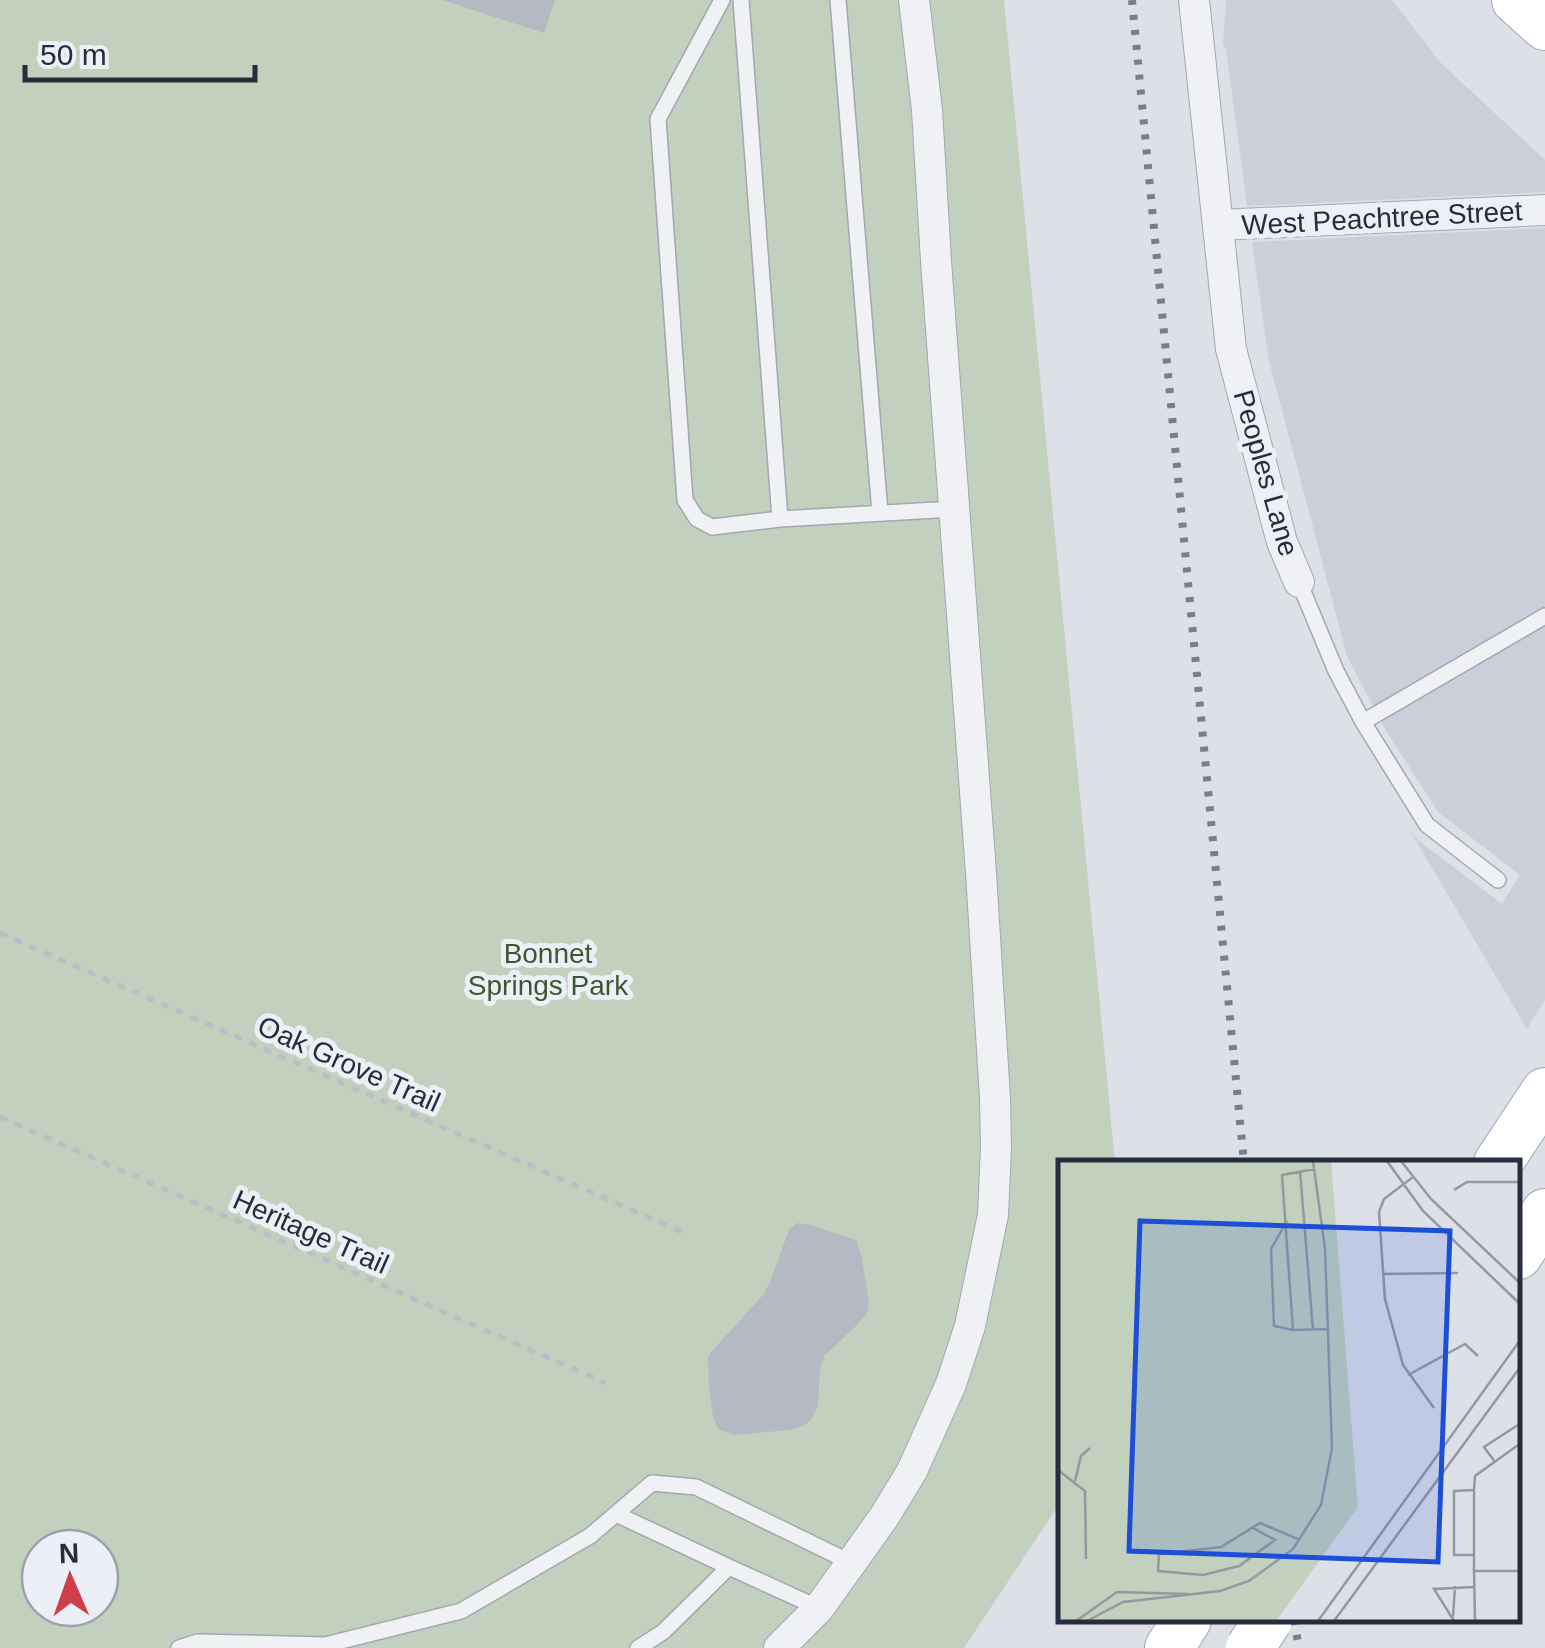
<svg xmlns="http://www.w3.org/2000/svg" width="1545" height="1648" font-family="Helvetica,sans-serif">
<style>
.built{fill:#cbcfd9}
.green{fill:#c1d1bd;fill-rule:evenodd}
.building{fill:#b4b9c4}
.lines{fill:none;stroke-linecap:round;stroke-linejoin:round}
.service-casing{stroke:#a2a7b1;stroke-width:18}
.minor-casing{stroke:#a2a7b1;stroke-width:32}
.primary-casing{stroke:#9ca4b3;stroke-width:50}
.path{stroke:#bbbec5;stroke-width:5;stroke-dasharray:8 8;stroke-linecap:butt}
.service{stroke:#eff1f5;stroke-width:15}
.minor{stroke:#eff1f5;stroke-width:30}
.primary{stroke:#fff;stroke-width:48}
.rail{stroke:#767e91;stroke-width:8;stroke-dasharray:5 10;stroke-linecap:butt}
.primary-bridge-casing{stroke:#9ca4b3;stroke-width:50;stroke-linecap:butt}
.primary-bridge{stroke:#fff;stroke-width:48}
.labels{text-anchor:middle;dominant-baseline:central;stroke-width:10;stroke-linejoin:round;paint-order:stroke}
.street-label{font-size:28px;fill:#262d3d;stroke:#eceff5}
.park-label{font-size:28px;fill:#385933;stroke:#eceff5}
.inset-road{fill:none;stroke:#9498a3;stroke-width:2.5}
.view{fill:#1d4ed8;fill-opacity:0.15;stroke:#1d4ed8;stroke-width:5}
.inset-edge{fill:none;stroke:#262d3d;stroke-width:5}
</style>
<rect width="100%" height="100%" fill="#dde0e7"/>
<!-- built -->
<path class="built" d="M1226,0H1392L1441,63L1545,160V192L1247,206L1226,49L1223,44Z
M1545,228V1000L1527,1029L1409,829L1418,840L1502,904L1520,875L1438,812L1385,729L1347,656L1269,361L1252,242Z"/>
<!-- green -->
<path class="green" d="M0,0H1004L1115,1163H1060V1503L964,1648H0ZM40,1548H100V1608H40Z"/>
<!-- building -->
<path class="building" d="M442,0H555L544,33Z
M797,1223L810,1225L856,1240L861,1254L869,1300L867,1313L858,1324L824,1356L820,1370L818,1406L811,1420L803,1426L790,1430L733,1435L718,1429L713,1417L709,1387L708,1359L711,1352L763,1295L770,1282L789,1230Z"/>
<g class="lines">
<defs>
<path id="service" d="M722,0L658,119L685,500L697,519L712,527L780,519
M741,0L780,519L954,509
M838,0L880,513
M1299,582L1336,671L1363,722L1427,825L1498,880
M1363,722L1545,616
M616,1514L729,1567L663,1632L638,1648
M729,1567L819,1608
M179,1648L198,1642L325,1645L461,1611L590,1536L652,1483L696,1487L852,1563"/>
<path id="minor" d="M1194,0L1231,349L1282,542L1299,582
M1219,225L1545,210
M779,1648L819,1608L884,1517L912,1471L951,1384L970,1326L993,1215L996,1147L995,1098L981,873L936,261L927,110L914,0"/>
<path id="primary" d="M1516,0L1545,26
M1498,1163L1545,1092
M1518,1255L1545,1213
M1169,1648L1187,1620"/>
</defs>
<!-- service casing -->
<use href="#service" class="service-casing"/>
<!-- minor casing -->
<use href="#minor" class="minor-casing"/>
<!-- primary casing -->
<use href="#primary" class="primary-casing"/>
<!-- path -->
<path class="path" d="M0,933L682,1232
M0,1117L606,1383"/>
<!-- service -->
<use href="#service" class="service"/>
<!-- minor -->
<use href="#minor" class="minor"/>
<!-- primary -->
<use href="#primary" class="primary"/>
<!-- rail -->
<path class="rail" d="M1132,0L1244,1163
M1267,1620L1268,1648
M1294,1620L1299,1648"/>
<defs>
<path id="primary-bridge" d="M1250,1648L1268,1620"/>
</defs>
<!-- primary-bridge casing -->
<use href="#primary-bridge" class="primary-bridge-casing"/>
<!-- primary-bridge -->
<use href="#primary-bridge" class="primary-bridge"/>
</g>
<g class="labels">
<!-- street labels -->
<g class="street-label">
<text transform="translate(1382 218) rotate(-3)">West Peachtree Street</text>
<text transform="translate(1266 473) rotate(74)">Peoples Lane</text>
<text transform="translate(349 1064) rotate(24)">Oak Grove Trail</text>
<text transform="translate(311 1232) rotate(24)">Heritage Trail</text>
</g>
<!-- park labels -->
<g class="park-label">
<text x="548" y="953">Bonnet<tspan x="548" dy="32">Springs Park</tspan></text>
</g>
</g>
<!-- overview -->
<g transform="translate(1058 1160)">
<rect width="462" height="462" fill="#dde0e7"/>
<path d="M0,1H273L300,347L218,461H0Z" fill="#c1d1bd"/>
<path class="inset-road" d="M329,1L365,51L463,145M343,1L373,39L463,124M257,9L224,15L235,170L270,169M242,11L255,170M355,17L326,39L321,52L327,139L345,205L376,248M396,30L409,22H463M229,61L213,89L216,166L235,170M325,114L400,113M350,215L407,184L420,196M437,302L426,287L463,263M0,310L27,331L28,399M17,321L23,296L32,288M416,330L417,316L463,283M195,368L217,380L181,406L145,415L100,411L101,394L163,387L202,363L242,380M416,395H396V331L416,330V411H463M416,411L417,461M395,457L397,426M18,461L59,432L131,434M29,461L65,442L162,431L191,421L235,389L263,345L274,288L267,89L255,1M260,461L463,179M276,461L463,206M396,461L376,429L416,427"/>
<path class="view" d="M82,61L392,71L380,402L71,391Z"/>
<rect width="462" height="462" class="inset-edge"/>
</g>
<!-- north arrow -->
<g transform="translate(70 1578) rotate(358)"><circle r="48" fill="#eceff5" stroke="#9da1ab" stroke-width="2.5"/>
<path d="M0-8L18 38L0 25L-18 38Z" fill="#cf3e4c"/>
<text y="-15" font-size="28" font-weight="bold" text-anchor="middle" fill="#262d3d">N</text>
</g>
<!-- scale -->
<path d="M25 65v15h230v-15" fill="none" stroke="#262d3d" stroke-width="5"/>
<text x="40" y="65" font-size="30" fill="#262d3d" stroke="#eceff5" stroke-width="8" paint-order="stroke">50 m</text>
</svg>
